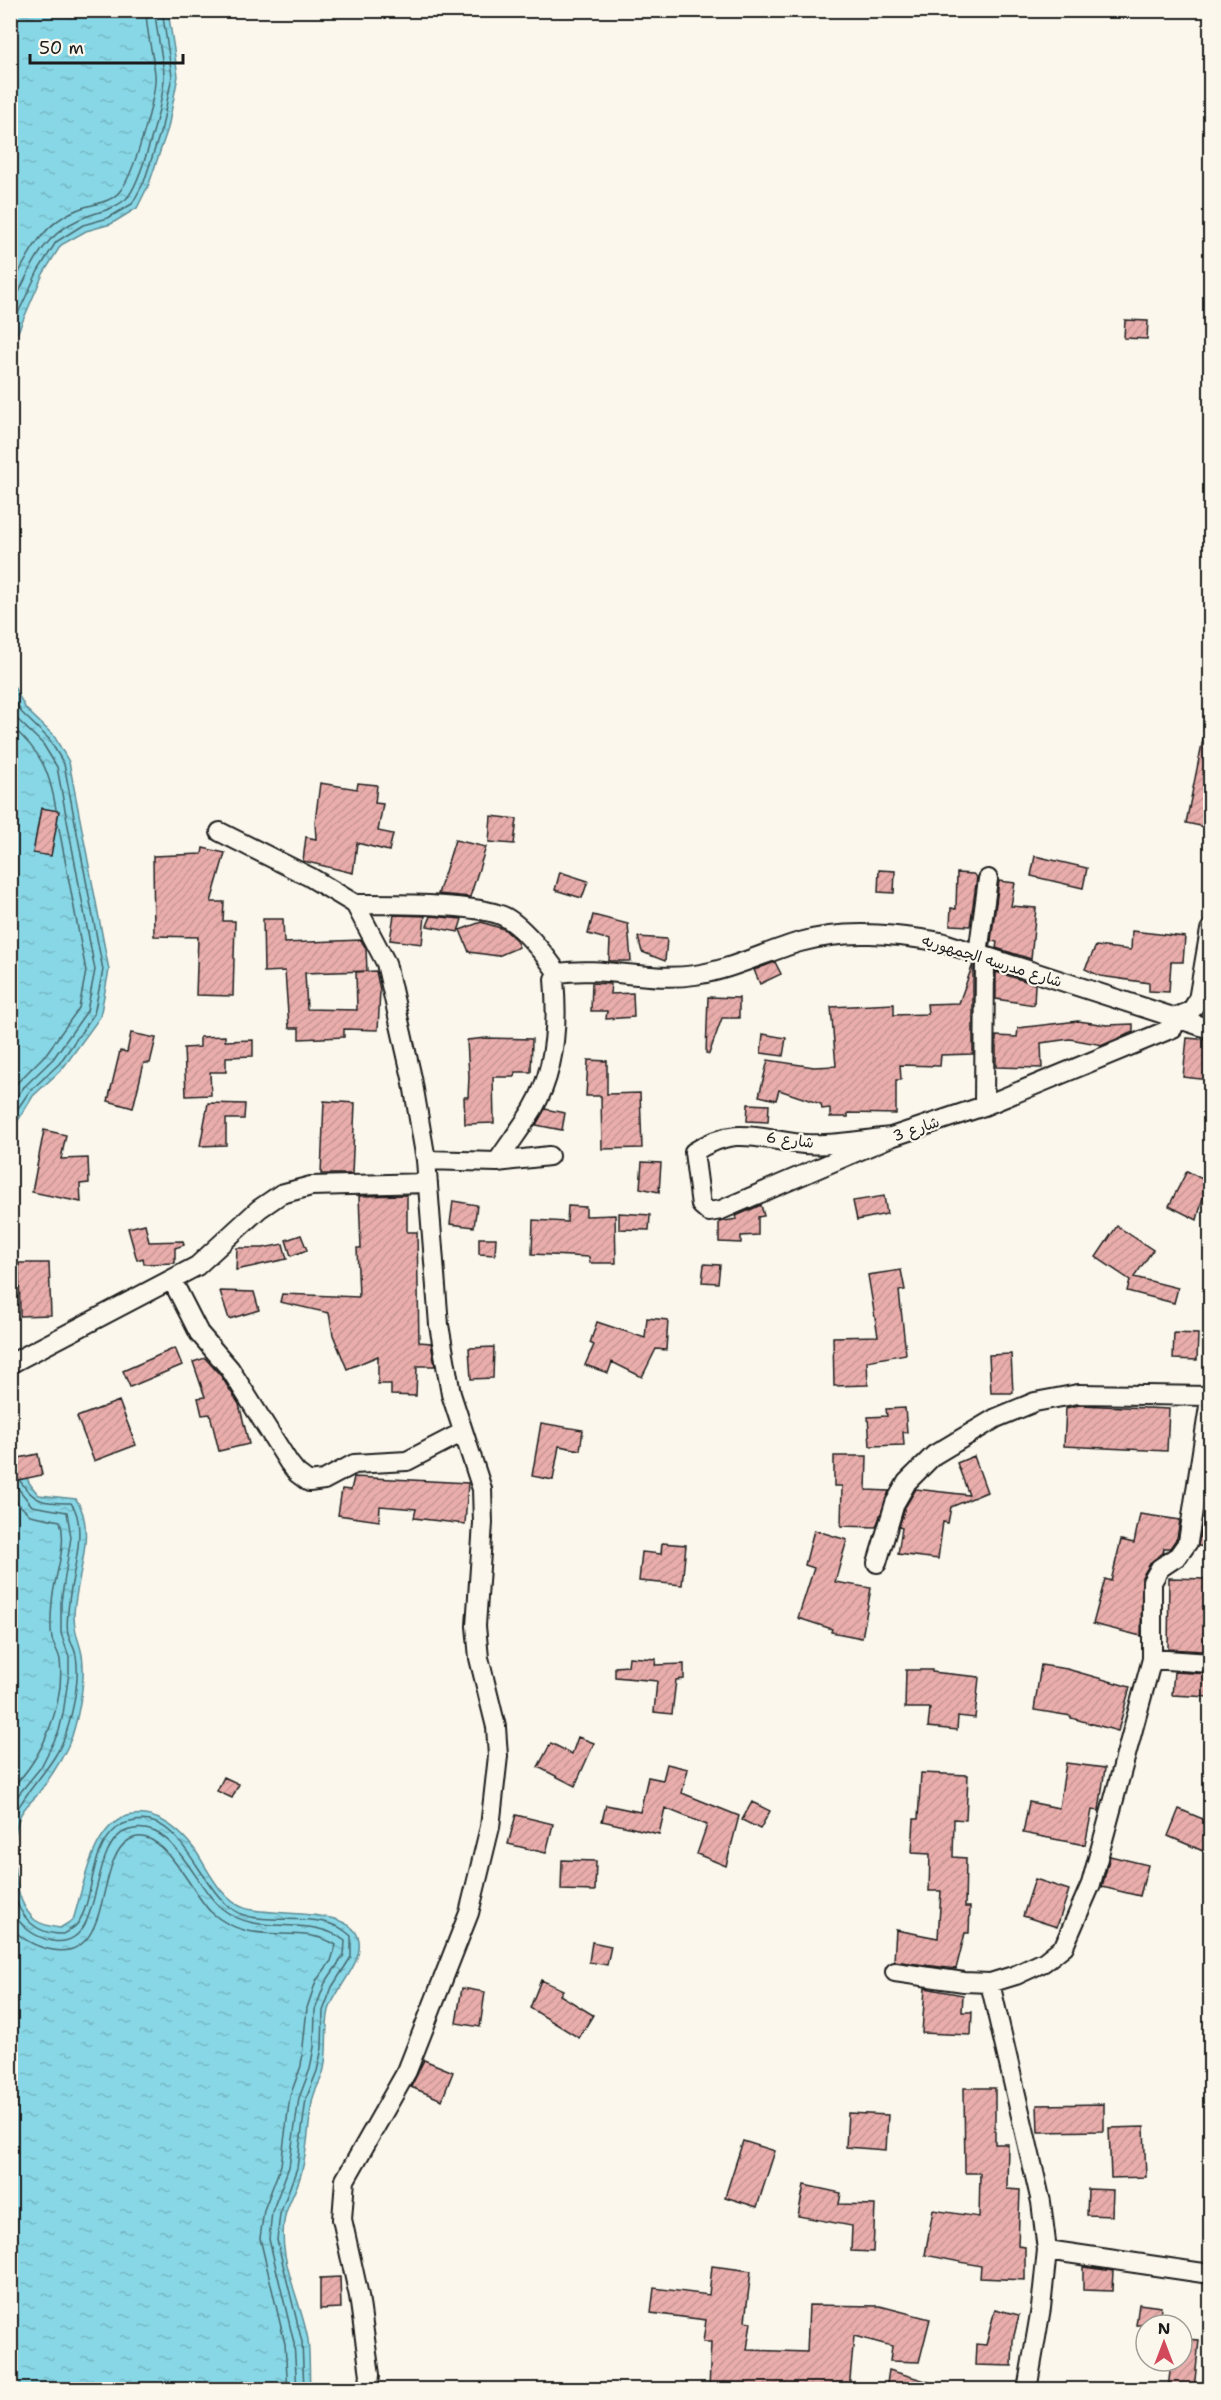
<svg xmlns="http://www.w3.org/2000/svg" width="1221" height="2400" font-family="'Shantell Sans','Playpen Sans Arabic',sans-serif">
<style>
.water{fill:url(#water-ripples);stroke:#5d8c95;stroke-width:1.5}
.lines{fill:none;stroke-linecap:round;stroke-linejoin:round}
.shore{stroke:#47676d;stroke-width:1.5}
.building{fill:url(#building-hatch);stroke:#1c1c1c;stroke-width:1.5}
.street-casing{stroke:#1c1c1c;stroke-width:22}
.street{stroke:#fbf7ec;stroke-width:18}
.labels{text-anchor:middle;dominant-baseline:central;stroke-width:4.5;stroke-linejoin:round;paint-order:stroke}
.street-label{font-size:15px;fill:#1c1c1c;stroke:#fbf7ec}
</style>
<defs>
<pattern id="water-ripples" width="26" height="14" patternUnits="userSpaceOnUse" patternTransform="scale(1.5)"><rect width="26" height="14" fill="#88d7e6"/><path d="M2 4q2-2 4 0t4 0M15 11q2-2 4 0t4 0" fill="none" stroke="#75b8c5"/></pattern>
<pattern id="building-hatch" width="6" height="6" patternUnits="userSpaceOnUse" patternTransform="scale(1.5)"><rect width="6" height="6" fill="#e9aeac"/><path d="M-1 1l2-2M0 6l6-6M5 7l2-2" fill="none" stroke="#c79593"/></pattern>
</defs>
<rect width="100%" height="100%" fill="#fbf7ec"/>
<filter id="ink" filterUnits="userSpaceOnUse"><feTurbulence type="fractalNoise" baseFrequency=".0167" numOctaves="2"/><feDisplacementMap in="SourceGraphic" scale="12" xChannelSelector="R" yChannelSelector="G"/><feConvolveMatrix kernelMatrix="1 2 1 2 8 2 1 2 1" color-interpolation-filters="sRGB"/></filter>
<g filter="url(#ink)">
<!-- water -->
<path class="water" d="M11,10L168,11L178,76L168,128L149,184L137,208L111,224L86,231L61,245L43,274L11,348Z
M11,681L26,709L54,736L69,762L109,970L100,1017L63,1068L33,1096L11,1132Z
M10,1430C24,1454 17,1473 39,1495L76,1499C98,1531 75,1579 74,1615C74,1635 79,1638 82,1655C86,1678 79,1714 72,1736C64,1758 51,1777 37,1795C31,1802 24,1807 20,1816C9,1842 12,1901 35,1920C42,1925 52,1927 60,1928L73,1920C85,1885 93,1808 145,1815C166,1818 182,1833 195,1850C208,1869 220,1899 244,1908C268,1917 348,1906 358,1937C366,1961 336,1987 329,2010C324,2031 329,2053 323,2073C320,2083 313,2092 312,2103C308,2125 308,2148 302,2170C299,2186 289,2200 285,2216C276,2257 301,2300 308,2340C310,2356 309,2373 310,2389H11Z"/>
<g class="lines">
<!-- shore -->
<path class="shore" d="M10,290C27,257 41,223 79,209C92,204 111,203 120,191C134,175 157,95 155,74C153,53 146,32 146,10
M10,311C29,273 39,237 80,219C95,212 112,211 126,199C140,186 166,95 164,74C162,53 156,32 155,10
M10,330L38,271L56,242L83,225L108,218L132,204L144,182L162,127L172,76L162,10
M10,692L21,712L49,739L64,764L103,970L94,1014L59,1064L29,1092L10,1120
M10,708L16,718L43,744L57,767L95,970L87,1011L53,1059L24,1087L10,1106
M10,725C41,752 49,769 56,809
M10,1090L46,1054L79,1008L86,971L58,823
M10,1478L32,1506L67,1512L71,1537L61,1602V1633L69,1657V1673L63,1714L59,1731L41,1767L10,1805
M10,1496L30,1515L60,1521C68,1546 54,1576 52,1602C51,1613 50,1628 52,1639C54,1646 59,1653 60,1660C65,1703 42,1761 10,1789
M10,1827C20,1792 54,1770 66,1733C73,1712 80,1678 76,1656C75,1648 70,1642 68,1634C66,1625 68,1612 69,1602C71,1576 89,1526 71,1503C45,1503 36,1504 20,1481
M10,1877C14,1907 29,1935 63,1934C67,1931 75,1928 78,1923C96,1896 87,1852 118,1827C122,1823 130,1822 135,1821C185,1811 201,1898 241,1914C274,1927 323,1908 351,1936V1957L332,1987L323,2011L322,2048L317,2071L306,2099L297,2168L280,2214L277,2240L302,2342L304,2390
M10,1910C22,1926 32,1937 53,1941C108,1950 85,1843 129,1830C175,1817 194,1888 224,1910C259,1938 310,1913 345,1941L344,1955L325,1983L315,2010L314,2047L310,2069L299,2098L289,2167L272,2212L269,2239L294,2343L297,2390
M10,1926C22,1940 35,1947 53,1950C114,1960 94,1861 129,1840C161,1820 193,1896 211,1912C253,1950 297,1921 336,1945L331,1961L316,1981L307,2008L301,2066L290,2096L281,2165L264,2210L260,2238L285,2344L288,2390"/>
</g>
<!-- building -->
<path class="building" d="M1125,320L1148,321L1147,339L1124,338Z
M1203,739L1210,740V828L1186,823Z
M320,783L357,789L358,783L377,785L375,803L383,804L378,831L393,834L389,851L357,843L353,873L303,861L306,837L316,839L315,822Z
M41,808L59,811L51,856L33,853Z
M491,816L517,819L514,844L489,842Z
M455,840L486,847L470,897L438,894Z
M203,848L225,853L211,902H224L223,921H235L233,996L196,995L198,937L154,936L153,856L202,854Z
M1035,856L1087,868L1083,888L1031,876Z
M879,870L895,871L894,893L878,892Z
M560,872L588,881L582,898L555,890Z
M957,873L973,874L977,877L970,926L950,925L951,908L956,909Z
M999,881L1015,883L1011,906L1036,908L1031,959L996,948L997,942L991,941Z
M394,915L425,916L422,944L390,940Z
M593,915L628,924L631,961H609L610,940L588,934Z
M431,916L451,918L462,919L458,932L427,926Z
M263,919H283L284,943L361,940L366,949L367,971L305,973L307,1009L357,1010L356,972L376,971L380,990L378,1030L344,1029V1037L299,1039V1028H289L285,971L264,972Z
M481,922L504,929L516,940L519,947L498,956L469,952L460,930Z
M1132,931L1185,937L1183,962H1171L1169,992L1149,991V983L1100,976L1085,969L1096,946L1131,950Z
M638,937L667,939L665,961L642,952Z
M775,962L781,974L760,984L754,970Z
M973,964V1054L941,1055L940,1066L900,1065L901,1080H896V1114L848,1113V1117H830V1108L822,1109L821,1104L779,1090L776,1100L759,1096L768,1060L814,1067L836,1066L831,1007L894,1004V1015L928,1014L927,1004L959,1003Z
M996,972L1035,984L1034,1005L996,999Z
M592,983L611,984L610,994L633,993L634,1017L606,1019L607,1011H591Z
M708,997L739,998V1018H722L709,1054L706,1053Z
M1078,1021L1107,1025L1133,1024V1032L1103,1045L1070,1039L1041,1043L1042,1068L996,1067V1036L1017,1037L1018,1028Z
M131,1033L156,1038L150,1063H144L133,1108L108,1101L120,1051L127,1052Z
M763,1034L786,1038L783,1056L761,1053Z
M225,1036V1041L253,1040V1056L226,1057V1072H210L211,1095L186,1096L184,1048L200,1047V1037Z
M487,1038L532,1039L531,1072H515L514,1077H493L494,1123L465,1124L464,1097H468L469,1077L467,1040Z
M1187,1038L1210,1040V1080L1183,1077Z
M588,1060L607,1061V1094L640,1093L642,1148L602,1149L601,1096H586Z
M324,1101L355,1103L352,1174H321Z
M208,1103L245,1104L244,1119H226V1145L200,1146Z
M748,1104L769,1105L768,1122L747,1121Z
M545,1109L565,1113L562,1130L536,1125Z
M44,1130L66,1135L61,1159L88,1158L89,1183L80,1184L81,1202L32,1192Z
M642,1162L661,1163L659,1192L640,1188Z
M1187,1171L1210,1183V1198L1203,1197L1197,1220L1169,1206Z
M407,1195V1232H417L419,1342L431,1343L435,1366H417L416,1396L391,1395V1384H378V1356L347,1369L333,1335L329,1313L280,1302L282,1294L359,1297L357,1248H361L359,1196Z
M884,1196L887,1214L857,1220L853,1201Z
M453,1201L477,1205L474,1227L450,1224Z
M761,1205L764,1216L758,1217V1235L741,1236V1243L719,1242V1222L737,1219L736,1216Z
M568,1206L586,1207V1216L615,1215L616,1263H590L589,1257L532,1254L533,1220L567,1222Z
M619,1213L650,1215L649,1230L619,1229Z
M145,1224L149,1242L183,1241L184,1245L175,1248V1263L144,1264L143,1258L137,1260L128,1228Z
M1117,1226L1153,1250L1134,1277L1178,1288L1174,1303L1127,1291L1130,1280L1096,1257Z
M301,1235L307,1250L291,1256L286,1240Z
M479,1238H496L495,1255L479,1254Z
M283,1244L287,1259L236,1270L237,1248H263Z
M19,1263H49L51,1315L20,1316Z
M704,1264L720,1265L718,1283L702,1282Z
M901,1270L905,1290L899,1291L906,1354L867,1361L868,1385L834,1386L833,1337L878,1336L868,1275Z
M220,1291L254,1292L259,1310L229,1319Z
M647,1318L668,1320L666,1350L656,1349L642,1377L612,1362L608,1373L585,1365L594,1345L590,1343L597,1322L645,1338Z
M1174,1333L1198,1334L1197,1360L1173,1359Z
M494,1347L493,1378L471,1379L469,1348Z
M175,1348L182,1365L130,1387L123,1371Z
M1011,1354L1013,1393H991L989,1355Z
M205,1358L221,1376L239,1404L249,1444L219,1451L210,1414L202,1415L198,1398L205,1397L193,1362Z
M119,1401L136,1445L94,1461L77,1417Z
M1079,1405L1169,1409L1167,1451L1064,1446L1066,1408Z
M905,1408L907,1432H903L904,1445L870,1446L868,1417L887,1416L886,1409Z
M541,1423L583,1430L580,1450L559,1446L553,1480L532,1476Z
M38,1454L42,1475L18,1480L14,1459Z
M834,1456H867L866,1490L889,1491L876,1527L841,1526L842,1486H834Z
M974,1456L987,1492L951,1507L948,1523L943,1522L938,1559L898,1554L902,1528L899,1527L905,1507L916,1489L969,1495L957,1463Z
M354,1477L468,1483L465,1524L414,1518L416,1509L380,1506L379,1521L338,1515L342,1489L351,1490Z
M1140,1514L1180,1520L1177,1538L1170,1548H1164L1163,1553L1151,1562L1142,1577L1141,1636L1093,1624L1105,1579L1111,1581L1121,1540L1134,1543Z
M1202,1524L1210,1526V1547L1198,1546Z
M814,1530L847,1540L835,1582L871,1588L862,1638L831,1632L832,1629L798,1618L814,1568L805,1565Z
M662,1543L686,1545L682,1585L639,1581L642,1552L661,1554Z
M1169,1578L1206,1579L1204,1651L1168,1649Z
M629,1657L656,1659L655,1665L684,1664V1679L676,1680L672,1714L654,1712L657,1681L615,1677V1667L628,1666Z
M1041,1665L1067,1669L1130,1687L1118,1731L1071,1718V1716L1034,1710Z
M906,1670H932V1672L979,1677L975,1718L958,1716L957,1730L928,1727L930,1708H905Z
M1174,1672L1210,1674V1697L1172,1695Z
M578,1737L594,1743L575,1786L538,1767L551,1743L572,1754Z
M1066,1763L1105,1768L1099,1811L1092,1810L1085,1845L1023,1833L1029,1802L1059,1808Z
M667,1764L688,1769L682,1793L739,1816L726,1866L697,1854L707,1825L665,1808L659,1834L602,1821L606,1805L640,1812L648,1777L663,1780Z
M921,1773L968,1775L966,1820L954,1819L953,1857L966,1858L965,1907H970L969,1933H965L956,1969L894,1961L896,1930L938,1938L941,1891H929L930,1854L912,1853L914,1819H918Z
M224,1777L239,1784L232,1798L217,1791Z
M752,1802L770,1811L760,1829L742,1820Z
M1179,1809L1210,1822V1854L1168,1836Z
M516,1815L553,1824L546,1853L508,1844Z
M1110,1856L1148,1865L1140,1896L1102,1887Z
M562,1860L596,1861L595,1891L561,1890Z
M1035,1879L1069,1890L1057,1927L1023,1916Z
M592,1942L611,1946L607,1965L589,1962Z
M541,1980L563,1990L560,1995L593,2015L579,2038L530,2008Z
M462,1988L485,1992L480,2027L456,2023Z
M925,1988L963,1995L962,2012H972L971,2035L922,2033Z
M424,2060L453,2072L442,2100L411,2087Z
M964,2088H995V2144H1008L1007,2189L1020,2190L1018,2246L1025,2247V2280L980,2278L981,2266L925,2255L933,2210L979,2217L980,2173H965Z
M1104,2104V2131L1038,2132L1037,2105Z
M848,2113L888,2115L886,2150L846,2147Z
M1144,2127L1146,2177L1111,2178L1109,2128Z
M743,2141L775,2151L757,2207L725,2197Z
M804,2185L841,2193L839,2204L875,2205L873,2252L851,2251L852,2226L798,2216Z
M1088,2189L1113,2190L1112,2216L1087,2215Z
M712,2266L751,2271L745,2321L751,2322L747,2350L807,2352L809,2305L880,2306L930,2319L919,2362L890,2361L892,2346L854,2336L849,2390H709L711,2342H703L706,2320L651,2313L654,2288L709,2295Z
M1083,2267L1113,2271L1112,2291L1083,2290Z
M340,2277L341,2308L320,2309V2278Z
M1139,2304L1161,2307L1159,2325H1136Z
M995,2309L1019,2315L1013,2340L1012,2366L975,2365L976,2344L986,2345Z
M1182,2339L1199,2340L1194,2390H1168L1171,2361H1182Z
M889,2370L939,2385L938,2390H886Z"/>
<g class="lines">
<defs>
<path id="street" d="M220,832L310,877L355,904L386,963L412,1078L426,1160L439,1325L451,1394L482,1489L483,1523L476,1626L479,1658L496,1727L498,1756L490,1827L469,1913L407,2071L345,2180L342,2219L359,2296L370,2375L368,2390
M355,904C388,904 474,903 503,916C521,924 546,956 558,973
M978,954L988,879
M558,973C604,966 649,982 695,975C731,970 765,952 800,942C846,929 894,934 941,942L1210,1029
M984,1106L985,956
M891,1137C863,1140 832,1146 804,1144C758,1140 737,1124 694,1152L701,1205L709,1212L721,1210L891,1137L984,1106L1173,1028L1176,1017L1191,1011L1198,1000L1210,930
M426,1160L497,1162L549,1156
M497,1162C509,1144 522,1127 533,1109C556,1070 558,1022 554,979L558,973
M172,1280L199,1333L230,1369L289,1463L297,1473L309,1482L324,1480L354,1464L407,1461L463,1432
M10,1364L197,1266L259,1209L281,1194L311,1186L428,1183
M877,1563L895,1503L907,1482L934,1455L996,1418L1035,1402L1078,1394L1210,1396
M1152,1659L1210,1663
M895,1972L964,1982L990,1983L1016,1975L1044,1962L1064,1946L1091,1884L1152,1659V1582L1160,1568L1178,1556L1188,1542L1210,1400
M990,1983L1041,2202L1047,2250L1041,2308L1027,2390
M1047,2250L1210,2274"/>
</defs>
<!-- street casing -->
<use href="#street" class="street-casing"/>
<!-- street -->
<use href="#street" class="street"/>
</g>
</g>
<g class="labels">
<!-- street labels -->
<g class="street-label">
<text transform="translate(992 961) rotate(17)">شارع مدرسه الجمهوريه</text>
<text transform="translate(916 1129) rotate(-19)">شارع 3</text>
<text transform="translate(790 1140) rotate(7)">شارع 6</text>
</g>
</g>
<!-- margin -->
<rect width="1221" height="2400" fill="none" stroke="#fbf7ec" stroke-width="36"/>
<rect x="18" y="18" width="1185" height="2364" fill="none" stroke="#1c1c1c" stroke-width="2" filter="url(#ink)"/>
<!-- north arrow -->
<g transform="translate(1164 2343)"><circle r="28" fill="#fbf7ec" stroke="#a29f99" stroke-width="1.5"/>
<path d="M0-4.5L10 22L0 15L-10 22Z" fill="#d1495b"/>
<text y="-9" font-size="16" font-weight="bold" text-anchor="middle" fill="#1c1c1c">N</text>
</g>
<!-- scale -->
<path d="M30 54v9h153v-9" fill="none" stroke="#1c1c1c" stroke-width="3"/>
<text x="39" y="54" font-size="18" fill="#1c1c1c" stroke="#fbf7ec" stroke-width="4.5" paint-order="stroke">50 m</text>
</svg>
